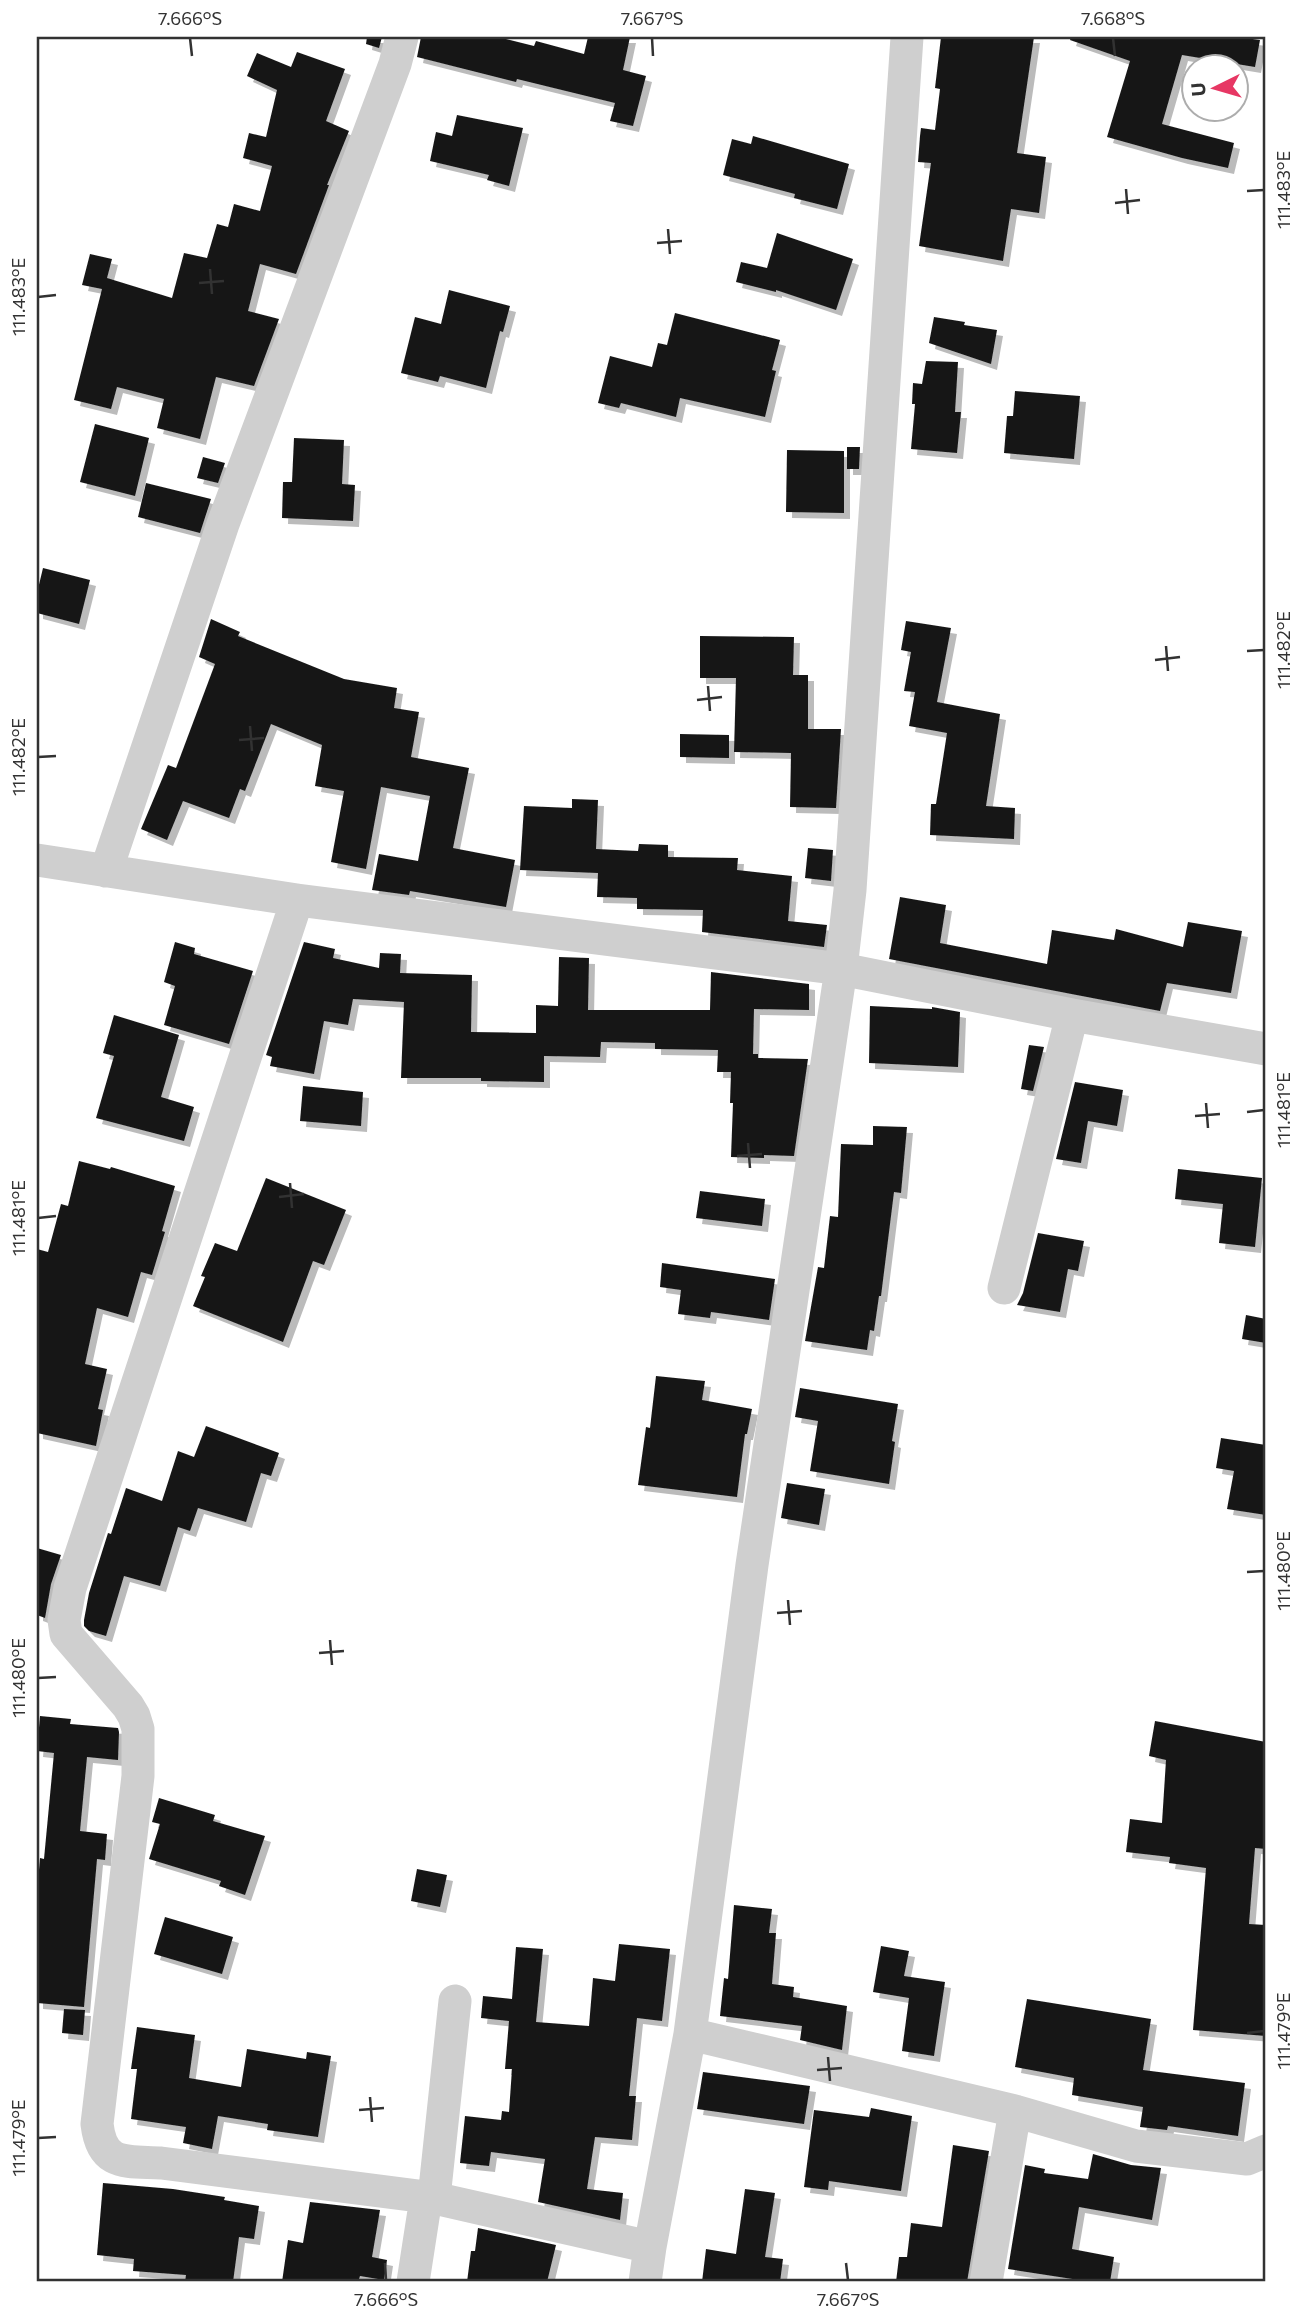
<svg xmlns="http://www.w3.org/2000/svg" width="1303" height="2319" font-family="Commissioner,sans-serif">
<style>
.building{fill:#191919;filter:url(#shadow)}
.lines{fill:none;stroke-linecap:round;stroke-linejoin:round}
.street{stroke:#cfcfcf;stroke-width:33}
.ticks{fill:none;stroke:#323232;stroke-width:2.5}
.neatline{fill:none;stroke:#323232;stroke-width:2.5}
.ticks-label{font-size:18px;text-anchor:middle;fill:#323232}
</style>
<defs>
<filter id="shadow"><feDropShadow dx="6" dy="6" stdDeviation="0" flood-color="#0004"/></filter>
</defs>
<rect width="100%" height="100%" fill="#fff"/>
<!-- building -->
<path class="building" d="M367,37H382L379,48L366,44Z
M421,37H498L534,46L536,41L584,54L588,37H630L623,70L646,76L633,126L610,121L615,103L517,79L516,82L417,57Z
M941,37H1034L1017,153L1046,157L1039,213L1011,209L1003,261L919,246L931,163L918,162L920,136L921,128L935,130L940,89L935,88Z
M1071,37H1238L1260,40L1255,67L1182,55L1162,124L1234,143L1228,168L1182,158L1107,137L1130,61L1070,40Z
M297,52L345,69L326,121L349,131L327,185H329L296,274L260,264L248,311L279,319L254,386L216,377L200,439L157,428L164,399L117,387L111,409L74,400L102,289L82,285L90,254L112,259L107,278L172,298L184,253L207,258L217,224L228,227L234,204L260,211L272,166L243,158L249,133L266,137L277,90L247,76L257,53L291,67Z
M457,115L523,128L509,186L487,180L489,175L430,161L436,132L452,136Z
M753,136L849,164L837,209L794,198L795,194L723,175L732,139L751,144Z
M777,233L853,259L836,310L776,290V292L736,282L741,262L767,268Z
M449,290L510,306L503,332L500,331L486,388L440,376L438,382L401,373L415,317L441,324Z
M675,313L780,340L772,370L776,371L765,417L680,398L676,417L621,403L619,408L598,403L610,356L652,367L658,343L667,345Z
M934,317L965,322L964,325L997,330L991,364L929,343Z
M926,361L958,362L955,412H961L957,453L911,449L915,404H912L913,383L922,384Z
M1015,391L1080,396L1074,459L1004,453L1007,416H1013Z
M95,424L149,438L135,496L80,482Z
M294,438L344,440L342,484L355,485L353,521L282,518L283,482H292Z
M847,447H860L859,469H847Z
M787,450L844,451V513L786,512Z
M203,457L225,463L218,483L197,478Z
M146,483L211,499L200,533L138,517Z
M43,568L90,580L79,624L37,613V593Z
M211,619L240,632L238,636L344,679L397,688L394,708L419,712L411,757L469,768L453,848L515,860L506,907L410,891L409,895L372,890L379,854L418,861L430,796L381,787L366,869L331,862L344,791L315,786L322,745L271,724L245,791L240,789L229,818L183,801L167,840L141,829L168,765L176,768L215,664L199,657Z
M906,621L951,628L937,702L1000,714L986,806L1015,808L1014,839L930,835L931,804H936L947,733L909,726L915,692L904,691L911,652L901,650Z
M700,636L794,637L793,675H808V729H841L836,808L790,807L791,753L734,752L736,678H700Z
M680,734L729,735V758L680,757Z
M572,799L598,800L596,849L638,851L639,844L668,845V857L738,858L737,870L792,876L788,921L827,925L824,947L702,932L703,910L637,909V898L597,897L598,873L520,870L524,806L572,808Z
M808,848L833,850L831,881L805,878Z
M900,897L946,905L940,943L1047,964L1052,930L1114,940L1116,929L1183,947L1188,922L1242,931L1231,993L1167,983L1160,1011L889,959Z
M175,942L195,948L194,954L253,971L229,1044L164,1025L175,986L164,982Z
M304,942L335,949L333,958L379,968L380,953L401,954L400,973L472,975L471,1032L536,1033V1005L558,1006L559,957L589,958L588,1010H710L711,972L809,984V1010L754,1009L753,1054H758V1058L808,1059L794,1156L764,1155V1158L731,1157L733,1103H730L731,1072H717L718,1050L655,1049V1043L601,1042L600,1057L544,1056V1082L481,1081V1078H401L404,1002L353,999L348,1025L324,1021L314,1074L270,1066L272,1057L266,1055Z
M870,1006L932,1009V1007L960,1012L958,1067L869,1063Z
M114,1015L179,1035L161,1097L194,1107L184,1141L96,1118L114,1056L103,1053Z
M1029,1045L1044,1047L1033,1091L1021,1089Z
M1075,1082L1123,1090L1117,1126L1088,1121L1081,1163L1056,1159Z
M303,1086L363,1092L361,1126L300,1121Z
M873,1126L907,1127L901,1193L894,1192L881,1296H879L874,1331L870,1330L867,1350L805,1341L818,1267L824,1268L830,1216L838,1217L841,1144L873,1145Z
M79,1161L110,1169L111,1167L175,1186L162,1231L165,1232L152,1275L141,1272L128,1317L97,1308L85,1364L107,1369L98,1409L103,1410L96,1446L37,1433V1249L48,1252L61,1204L68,1206Z
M1178,1169L1262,1178L1255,1247L1219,1243L1223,1204L1175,1199Z
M266,1178L346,1210L324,1265L313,1261L283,1342L193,1306L205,1277L201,1276L215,1243L237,1251Z
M700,1191L765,1199L762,1226L696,1218Z
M1038,1233L1084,1241L1078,1271L1068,1269L1060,1312L1017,1305L1023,1293Z
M662,1263L775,1279L769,1320L711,1312L710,1318L678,1314L681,1290L660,1287Z
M1246,1315L1266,1319V1343L1242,1339Z
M656,1376L705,1381L702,1400L752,1409L747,1434H745L737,1497L638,1485L646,1427L650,1428Z
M800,1388L898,1404L892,1441L895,1442L889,1484L810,1471L818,1421L795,1417Z
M206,1426L279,1453L271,1476L261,1473L246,1522L198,1508L190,1531L178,1527L160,1586L124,1576L106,1636L89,1631L84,1626V1620L89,1593L108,1533L111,1534L126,1488L162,1501L178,1451L194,1457Z
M1221,1438L1266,1445V1515L1227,1509L1234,1471L1216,1468Z
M787,1483L825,1489L819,1525L781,1518Z
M37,1548L61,1555L51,1584L45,1618L37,1615Z
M40,1716L71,1719L70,1724L118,1728L119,1732L118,1760L87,1757L80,1831L107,1834L105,1860L97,1859L84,2007L37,2003V1893L40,1858L44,1859L54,1753L37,1751Z
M1155,1721L1266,1742V1849L1255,1848L1249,1924L1266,1925V2036L1193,2030L1206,1868L1169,1863L1170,1857L1126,1852L1130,1819L1162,1823L1166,1760L1149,1756Z
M159,1798L215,1815L213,1821L265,1836L245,1895L219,1886L221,1881L149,1859L160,1824L152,1822Z
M417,1869L447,1875L440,1907L411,1901Z
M734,1905L772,1909L769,1933H776L772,1984L794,1987L793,1997L847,2006L842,2050L800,2040L802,2026L720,2016L724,1978L728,1979Z
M165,1917L233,1937L222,1974L154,1954Z
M619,1944L670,1949L662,2021L637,2018L629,2096H636L632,2140L595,2137L587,2189L623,2193L620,2220L538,2202L545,2159L491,2152L489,2166L460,2163L465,2116L501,2120L502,2111L509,2112L512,2069H505L509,2021L481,2018L483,1996L512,1999L516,1947L543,1949L536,2022L589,2026L593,1978L615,1981Z
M881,1946L909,1951L904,1976L945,1982L934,2056L902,2051L909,1998L873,1992Z
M1027,1999L1151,2019L1143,2070L1245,2083L1238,2136L1168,2126L1167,2130L1140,2127L1143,2107L1072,2095L1074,2078L1015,2067Z
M64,2009L85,2010L83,2035L62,2033Z
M137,2027L195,2035L189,2078L241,2087L247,2049L306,2059L307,2052L331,2056L318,2137L267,2130L268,2124L218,2116L212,2149L183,2143L186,2127L131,2119L137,2069H131Z
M703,2072L810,2086L804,2124L697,2109Z
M871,2108L912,2116L901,2191L829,2181L828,2190L804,2187L814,2110L869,2117Z
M953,2145L989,2151L967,2282H896L899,2257H907L911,2223L942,2227Z
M1093,2154L1131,2165L1161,2168L1152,2220L1079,2207L1072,2249L1114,2257L1110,2282H1079V2280L1008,2269L1025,2165L1045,2169L1044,2173L1088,2179Z
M103,2183L173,2189L225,2197L224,2200L259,2206L254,2239L239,2237L233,2282H185L186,2275L133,2271L134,2259L97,2255Z
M745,2189L775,2193L765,2257L783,2259L780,2282H702L706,2249L736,2254Z
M310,2202L380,2210L372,2257L387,2260L384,2280L360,2276L358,2282H282L288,2240L303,2243Z
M478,2228L556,2245L547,2282H467L471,2251H475Z"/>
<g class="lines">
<!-- street -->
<path class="street" d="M37,860L297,900L841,969L1072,1015L1266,1049
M106,871L223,524L395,64L402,37
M297,900L70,1588L64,1620L66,1634L128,1706L134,1716L138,1729V1776L97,2124C102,2167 126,2161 161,2163L434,2198L650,2247
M1004,1288L1072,1015
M690,2034L1015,2111L1136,2146L1247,2159L1266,2151
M434,2198L455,2001
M413,2282L426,2198
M645,2282L650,2247L690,2034L752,1565L841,969L850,890L907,37
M986,2282L1015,2111"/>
</g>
<!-- ticks -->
<path class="ticks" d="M190,38L192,56M652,38L653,56M1113,38L1115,56M1126,189L1128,214M1247,191L1264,190M1115,203L1140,200M668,229L670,254M657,243L682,241M210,269L212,294M199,283L224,281M38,297L56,295M1166,646L1168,671M1247,651L1264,650M1155,660L1180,657M708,686L710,711M697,700L722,697M250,726L252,751M239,740L264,738M38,757L56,756M1206,1103L1208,1128M1247,1112L1264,1110M1195,1116L1220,1114M748,1143L750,1168M737,1156L762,1154M290,1183L292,1208M279,1197L304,1194M38,1218L56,1216M1247,1572L1264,1571M788,1600L790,1625M777,1613L802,1611M330,1640L332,1665M319,1653L344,1651M38,1678L56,1677M1247,2033L1264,2031M828,2057L830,2081M817,2070L842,2068M370,2097L372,2122M359,2110L384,2108M38,2138L56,2137M385,2263L386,2280M846,2263L848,2280"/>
<!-- border -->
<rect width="1303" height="2319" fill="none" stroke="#ffffff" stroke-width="77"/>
<!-- north arrow -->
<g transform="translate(1215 88) rotate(265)"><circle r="33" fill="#ffffff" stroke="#adadad" stroke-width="2"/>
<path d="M0-5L12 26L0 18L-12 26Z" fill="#e73764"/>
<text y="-10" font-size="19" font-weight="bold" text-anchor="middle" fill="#323232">U</text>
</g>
<rect x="38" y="38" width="1226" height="2242" class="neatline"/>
<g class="ticks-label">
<text x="190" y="25">7.666°S</text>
<text x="652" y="25">7.667°S</text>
<text x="1113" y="25">7.668°S</text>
<text transform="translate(1284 190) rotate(-90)" y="6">111.483°E</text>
<text transform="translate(19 297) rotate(-90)" y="6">111.483°E</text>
<text transform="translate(1284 650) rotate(-90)" y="6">111.482°E</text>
<text transform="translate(19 757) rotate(-90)" y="6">111.482°E</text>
<text transform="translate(1284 1110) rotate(-90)" y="6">111.481°E</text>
<text transform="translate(19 1218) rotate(-90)" y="6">111.481°E</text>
<text transform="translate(1284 1571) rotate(-90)" y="6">111.480°E</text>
<text transform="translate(19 1678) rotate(-90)" y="6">111.480°E</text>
<text transform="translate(1284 2031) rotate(-90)" y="6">111.479°E</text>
<text transform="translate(19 2138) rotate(-90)" y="6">111.479°E</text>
<text x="386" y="2306">7.666°S</text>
<text x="848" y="2306">7.667°S</text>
</g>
</svg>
